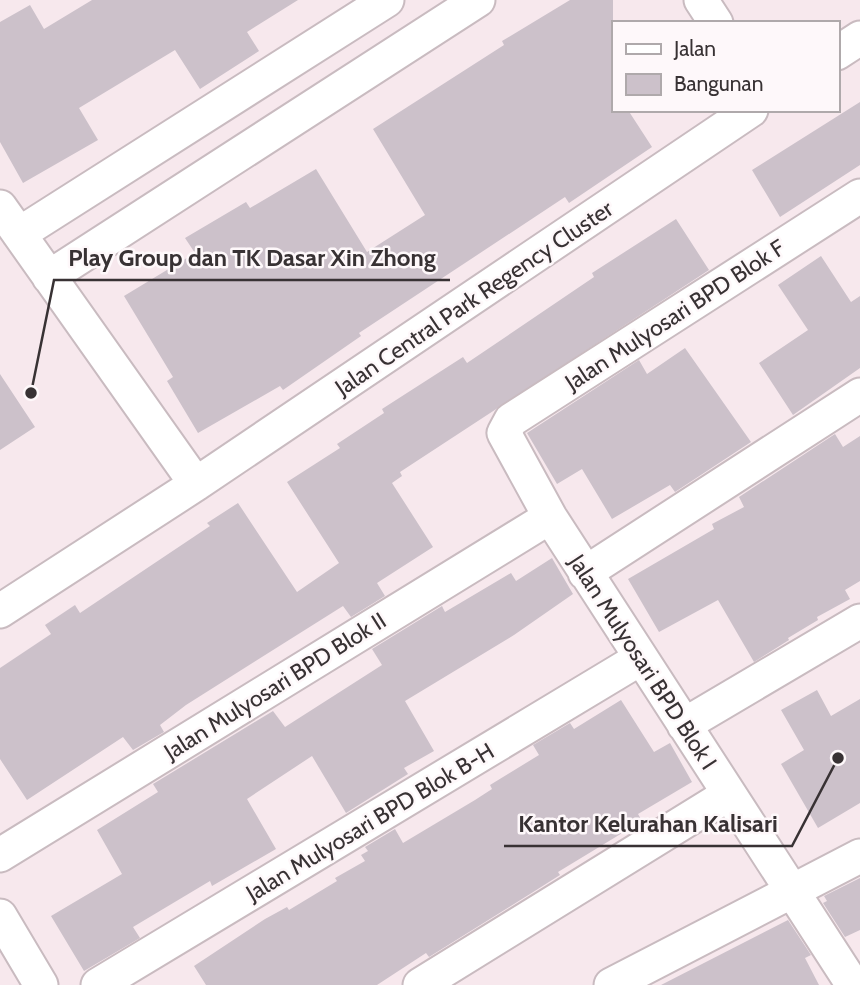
<svg xmlns="http://www.w3.org/2000/svg" width="860" height="985" font-family="Cabin,sans-serif">
<style>
.building{fill:#ccc1ca}
.lines{fill:none;stroke-linecap:round;stroke-linejoin:round}
.minor-casing{stroke:#c9bbc0;stroke-width:37}
.minor{stroke:#fff;stroke-width:33}
.labels{text-anchor:middle;dominant-baseline:central;stroke-width:5;stroke-linejoin:round;paint-order:stroke}
.street-label{font-size:23px;fill:#383234;stroke:#fef8fa}
.leader{fill:none;stroke:#383234;stroke-width:2.5}
.callout-dot{fill:#383234;stroke:#fef8fa;stroke-width:2.5}
.callout-label{font-size:24px;text-anchor:middle;font-weight:bold;fill:#383234;stroke:#fef8fa;stroke-width:5;stroke-linejoin:round;paint-order:stroke}
</style>
<rect width="100%" height="100%" fill="#f7e8ed"/>
<!-- building -->
<path class="building" d="M92,0H298L247,32L259,51L200,89L175,50L79,108L98,140L23,183L0,142V22L30,5L44,29Z
M570,0H613V110H628L652,147L569,203L565,197L359,333L361,336L283,390L280,386L198,433L167,381L173,377L124,296L195,253L185,238L246,202L250,208L316,169L367,252L425,215L373,129L504,45L502,41Z
M860,102V165L780,217L752,170Z
M676,219L709,270L400,472L402,476L392,483L433,547L377,583L385,596L351,617L343,606L186,705L160,725L164,732L133,750L123,737L27,800L0,759V668L51,634L45,625L75,605L80,613L210,526L207,523L238,503L297,592L339,563L287,482L340,448L337,444L384,413L382,409L463,357L467,363L594,277L592,273Z
M821,256L851,302L860,296V368L793,415L759,363L808,330L778,285Z
M685,348L751,442L675,492L670,485L612,519L582,469L557,484L527,433L639,360L647,374Z
M0,374L35,427L0,450Z
M835,434L843,447L860,436V581L845,590L850,599L817,617L818,620L788,638L789,640L754,662L718,600L659,632L628,579L714,529L712,524L744,507L739,497Z
M552,558L573,594L514,635L405,701L434,751L404,768L408,774L346,813L312,756L247,799L276,849L212,886L210,881L133,927L140,938L84,971L51,916L122,874L97,830L158,792L153,784L273,711L285,727L382,665L372,649L442,606L445,612L511,573L516,581Z
M817,690L831,716L860,699V803L818,828L781,764L804,750L781,710Z
M621,700L654,752L670,743L692,782L638,814L642,821L558,872L560,875L530,894L429,957L426,953L377,985H206L194,966L265,919L287,907L289,910L337,881L335,878L365,861L361,855L368,851L365,847L395,829L403,843L475,800L492,789L490,785L539,755L533,745L570,723L574,729Z
M860,878V930L845,937L823,903L827,901L824,896Z
M788,920L811,955L805,958L819,985H661Z"/>
<g class="lines">
<defs>
<path id="minor" d="M701,0L716,23
M837,53L860,38
M0,207L196,484
M19,234L387,0
M49,277L478,0
M585,573L860,395
M0,611L196,484L751,110
M684,725L860,621
M0,855L550,517
M0,916L41,985
M98,985L641,658
M420,985L729,794
M611,985L860,856
M853,985L550,517L504,433L511,420L860,196"/>
</defs>
<!-- minor casing -->
<use href="#minor" class="minor-casing"/>
<!-- minor -->
<use href="#minor" class="minor"/>
</g>
<g class="labels">
<!-- street labels -->
<g class="street-label">
<text transform="translate(474 298) rotate(-34)">Jalan Central Park Regency Cluster</text>
<text transform="translate(675 315) rotate(-33)">Jalan Mulyosari BPD Blok F</text>
<text transform="translate(643 662) rotate(57)">Jalan Mulyosari BPD Blok I</text>
<text transform="translate(275 686) rotate(-32)">Jalan Mulyosari BPD Blok II</text>
<text transform="translate(370 822) rotate(-31)">Jalan Mulyosari BPD Blok B-H</text>
</g>
</g>
<!-- callouts -->
<path class="leader" d="M31 393L54 280H450M838 758L792 846H504"/>
<g class="callout-dot">
<circle cx="31" cy="393" r="7"/>
<circle cx="838" cy="758" r="7"/>
</g>
<g class="callout-label">
<text x="252" y="266">Play Group dan TK Dasar Xin Zhong</text>
<text x="648" y="832">Kantor Kelurahan Kalisari</text>
</g>
<!-- legend -->
<rect x="612" y="21" width="228" height="91" fill="#fef8fa" stroke="#afa9ab" stroke-width="2"/>
<rect x="626" y="44" width="35" height="10" fill="#ffffff" stroke="#afa9ab" stroke-width="2"/>
<text x="674" y="56" font-size="21" fill="#383234">Jalan</text>
<rect x="626" y="74" width="35" height="21" fill="#ccc1ca" stroke="#afa9ab" stroke-width="2"/>
<text x="674" y="91" font-size="21" fill="#383234">Bangunan</text>
</svg>
